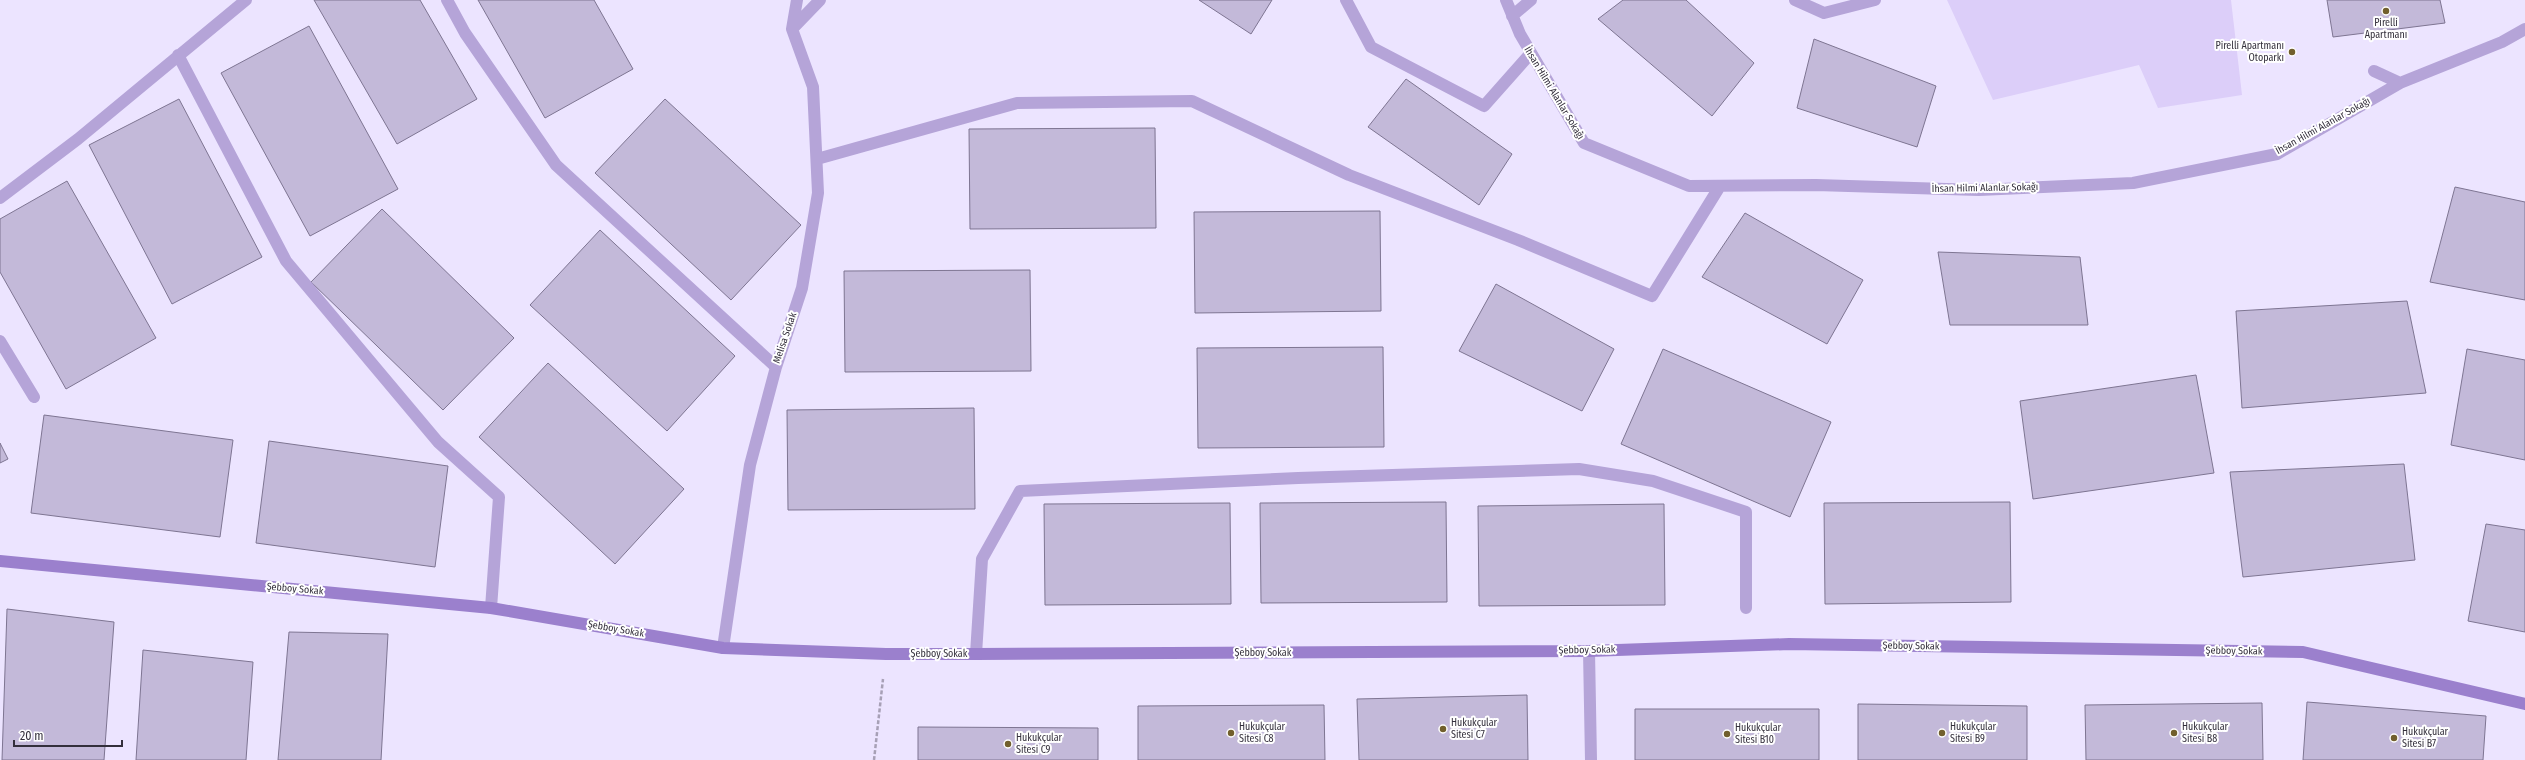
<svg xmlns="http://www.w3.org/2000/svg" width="2525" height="760" font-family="'Fira Sans Condensed',sans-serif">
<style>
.green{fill:#dccef9}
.building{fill:#c3b9d9;stroke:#7e7592}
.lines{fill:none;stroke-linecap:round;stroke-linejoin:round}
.path{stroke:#a7a0b6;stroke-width:2.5;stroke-dasharray:4 2;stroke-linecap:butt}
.street{stroke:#b5a4d8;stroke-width:12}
.secondary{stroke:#9b80cd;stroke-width:12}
.poi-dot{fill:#715f2d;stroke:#fff;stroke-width:1.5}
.labels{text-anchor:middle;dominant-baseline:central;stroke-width:4;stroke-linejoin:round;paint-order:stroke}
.poi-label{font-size:10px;fill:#332f3b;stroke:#fff;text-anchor:start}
.street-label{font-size:10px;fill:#332f3b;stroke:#fff}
</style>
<rect width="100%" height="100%" fill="#ece4ff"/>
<!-- green -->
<path class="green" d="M1947,0H2231L2242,95L2158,108L2139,65L1993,100Z"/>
<!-- building -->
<path class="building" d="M314,0H420L477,99L397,144Z
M478,0H594L633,69L545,118Z
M1199,0H1272L1251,34Z
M1623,0H1686L1754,63L1712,116L1598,19Z
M2327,0H2440L2445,23L2333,37Z
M309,26L398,189L310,236L221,73Z
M1814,39L1936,86L1917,147L1797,108Z
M1406,79L1512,154L1479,205L1368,127Z
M179,99L262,257L172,304L89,145Z
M665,99L801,225L731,300L595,173Z
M1155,128L1156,228L970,229L969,129Z
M67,181L156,338L66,389L0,272V219Z
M2455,187L2525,202V300L2430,282Z
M382,209L514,338L443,410L311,282Z
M1380,211L1381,311L1195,313L1194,212Z
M1745,213L1863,280L1827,344L1702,277Z
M600,230L735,356L667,431L530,305Z
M1938,252L2080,257L2088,325H1950Z
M1030,270L1031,371L845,372L844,271Z
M1496,284L1614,349L1582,411L1459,351Z
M2407,301L2426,393L2242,408L2236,311Z
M1383,347L1384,447L1198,448L1197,348Z
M1663,349L1831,422L1790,517L1621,444Z
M2467,349L2525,360V460L2451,445Z
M548,363L684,489L615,564L479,437Z
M2196,375L2214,473L2033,499L2020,401Z
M974,408L975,509L788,510L787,410Z
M44,415L233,440L220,537L31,513Z
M269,441L448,466L435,567L256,543Z
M0,443L8,459L0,463Z
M2404,464L2415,560L2243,577L2230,472Z
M1446,502L1447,602L1261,603L1260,503Z
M2010,502L2011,602L1825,604L1824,503Z
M1230,503L1231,604L1045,605L1044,504Z
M1664,504L1665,605L1479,606L1478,506Z
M2486,524L2525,530V632L2468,621Z
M7,609L114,622L104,760H2Z
M289,632L388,634L381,760H278Z
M143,650L253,662L246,760H136Z
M1527,695L1528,760H1359L1357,699Z
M2307,702L2486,716L2483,760H2303Z
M2262,703L2263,760H2086L2085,705Z
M1858,704L2027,706V760H1858Z
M1324,705L1325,760H1138V706Z
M1635,709H1819V760H1635Z
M918,727L1098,728V760H918Z"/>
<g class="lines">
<!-- path -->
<path class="path" d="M874,760L883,679"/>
<!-- street -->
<path class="street" d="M447,0L465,33L556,165L776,367
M1346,0L1371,47L1484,106L1531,53
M1506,0L1520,34L1584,143L1689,186L1816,185L1979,190L2133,183L2277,154L2400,83L2502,42L2525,29
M1795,0L1824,13L1875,0
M1512,16L1531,0
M792,29L820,0
M178,55L286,261L438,442L499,497L491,608
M2374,71L2400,83
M817,159L1017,103L1192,101L1349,175L1518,240L1652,296L1720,186
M0,198L78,139L246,0
M0,341L34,397
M723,648L750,465L776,367L802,288L818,193L813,87L792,29L797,0
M1589,651L1591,760
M976,654L982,559L1020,491L1298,478L1579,469L1653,481L1746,512V608"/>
<!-- secondary -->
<path class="secondary" d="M0,561L491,608L723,648L886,654H976L1589,651L1789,644L2303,652L2525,704"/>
</g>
<!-- markers -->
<g class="poi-dot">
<circle cx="2386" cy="11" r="4"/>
<circle cx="2292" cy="52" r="4"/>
<circle cx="1443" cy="729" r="4"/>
<circle cx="1231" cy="733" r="4"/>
<circle cx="1942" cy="733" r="4"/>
<circle cx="2174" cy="733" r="4"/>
<circle cx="1727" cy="734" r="4"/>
<circle cx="2394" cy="738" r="4"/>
<circle cx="1008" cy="744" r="4"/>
</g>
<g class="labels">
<!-- poi labels -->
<g class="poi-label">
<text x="2386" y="23" text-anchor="middle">Pirelli<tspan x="2386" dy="12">Apartmanı</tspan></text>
<text x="2284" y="46" text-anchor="end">Pirelli Apartmanı<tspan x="2284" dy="12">Otoparkı</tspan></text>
<text x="1451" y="723">Hukukçular<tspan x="1451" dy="12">Sitesi C7</tspan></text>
<text x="1239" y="727">Hukukçular<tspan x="1239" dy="12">Sitesi C8</tspan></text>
<text x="1950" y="727">Hukukçular<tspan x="1950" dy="12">Sitesi B9</tspan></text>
<text x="2182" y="727">Hukukçular<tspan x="2182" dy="12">Sitesi B8</tspan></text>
<text x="1735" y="728">Hukukçular<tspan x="1735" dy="12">Sitesi B10</tspan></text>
<text x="2402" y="732">Hukukçular<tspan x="2402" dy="12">Sitesi B7</tspan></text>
<text x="1016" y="738">Hukukçular<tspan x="1016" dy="12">Sitesi C9</tspan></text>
</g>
<!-- street labels -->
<g class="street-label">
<text transform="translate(1554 93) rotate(59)">İhsan Hilmi Alanlar Sokağı</text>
<text transform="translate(2323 126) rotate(-29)">İhsan Hilmi Alanlar Sokağı</text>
<text transform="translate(1985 188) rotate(-1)">İhsan Hilmi Alanlar Sokağı</text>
<text transform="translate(785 338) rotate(-71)">Melisa Sokak</text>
<text transform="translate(295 589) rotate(5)">Şebboy Sokak</text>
<text transform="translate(616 629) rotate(10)">Şebboy Sokak</text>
<text transform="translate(1911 646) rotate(1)">Şebboy Sokak</text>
<text transform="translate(1587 650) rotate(-1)">Şebboy Sokak</text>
<text transform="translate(2234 651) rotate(1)">Şebboy Sokak</text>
<text x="1263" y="653">Şebboy Sokak</text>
<text x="939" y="654">Şebboy Sokak</text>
</g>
</g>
<!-- scale -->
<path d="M14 740v6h108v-6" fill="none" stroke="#332f3b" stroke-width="2"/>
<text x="20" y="740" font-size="12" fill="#332f3b" stroke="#ffffff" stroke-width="3" paint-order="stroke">20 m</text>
</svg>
